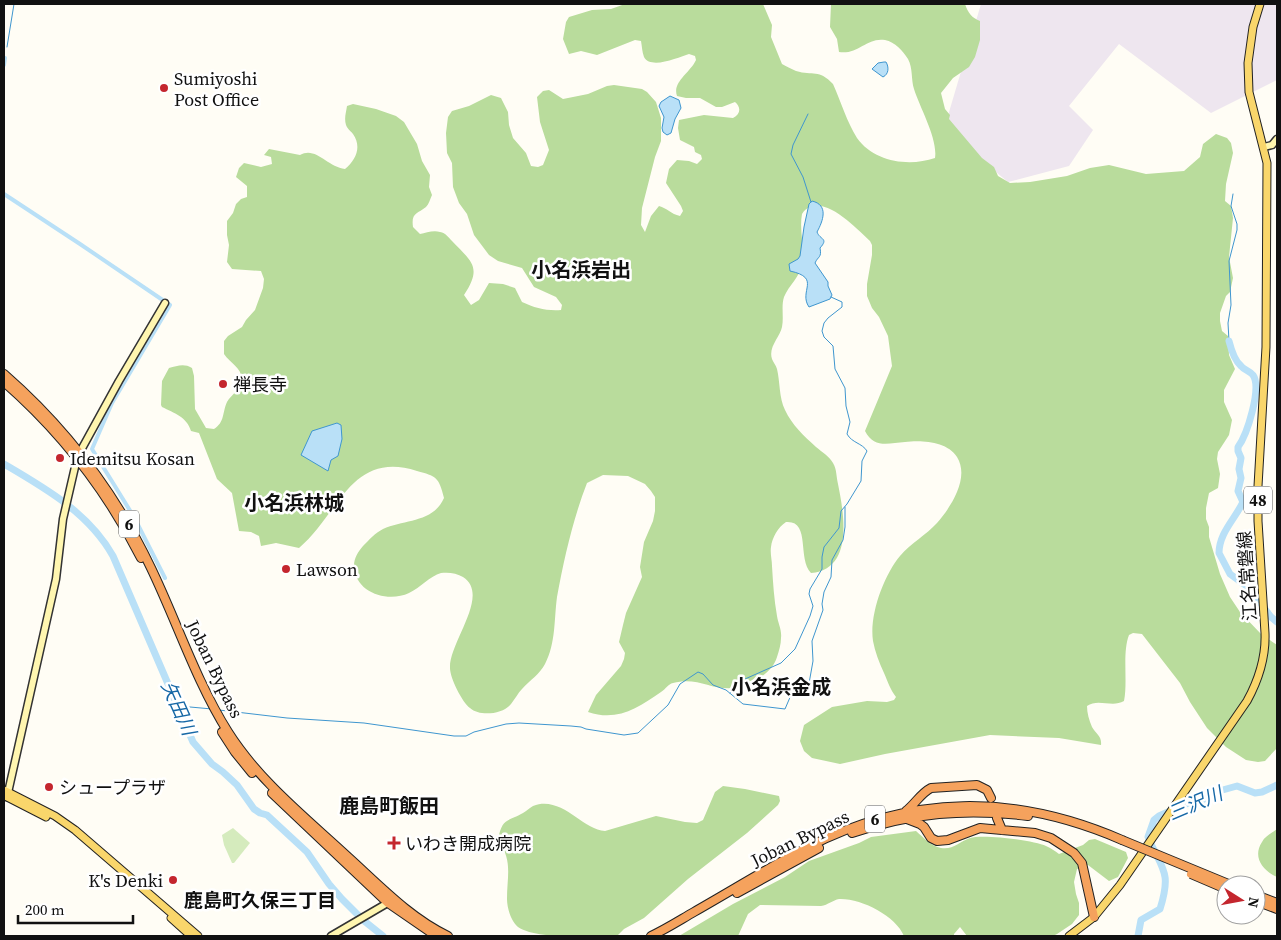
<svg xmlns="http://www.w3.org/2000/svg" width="1281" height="940" font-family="'Source Serif 4','Noto Sans JP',serif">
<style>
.industrial{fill:#eee6ef}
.green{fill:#d5ebbd}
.forest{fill:#b9dc9c}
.water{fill:#b9e0f7;stroke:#3f96cf}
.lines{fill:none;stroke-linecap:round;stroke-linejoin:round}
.stream{stroke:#3f96cf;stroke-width:1}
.canal{stroke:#b9e0f7;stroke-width:4}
.river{stroke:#b9e0f7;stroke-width:7}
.secondary-casing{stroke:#333;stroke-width:9}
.primary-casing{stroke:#222;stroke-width:9}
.highway-casing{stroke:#222;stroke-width:10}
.secondary{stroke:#fff6b0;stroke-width:6}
.primary{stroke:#f9d66b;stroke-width:7}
.highway{stroke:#f5a25d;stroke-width:8}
.highway-bridge-casing{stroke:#222;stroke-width:10;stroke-linecap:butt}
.highway-bridge{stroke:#f5a25d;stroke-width:8}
.poi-dot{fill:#c4262e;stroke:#fff;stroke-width:2}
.labels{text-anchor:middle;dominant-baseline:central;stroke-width:5;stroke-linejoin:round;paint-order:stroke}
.shield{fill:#fff;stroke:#585858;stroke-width:1}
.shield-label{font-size:16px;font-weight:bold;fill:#111}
.poi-label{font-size:18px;fill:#111;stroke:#fff;text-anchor:start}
.street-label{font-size:18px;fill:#111;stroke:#fff}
.water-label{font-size:19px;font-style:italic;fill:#1768a6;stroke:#fff}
.neighbourhood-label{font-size:19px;font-weight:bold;fill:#111;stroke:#fff}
.quarter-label{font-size:20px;font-weight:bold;fill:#111;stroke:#fff}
</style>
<rect width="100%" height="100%" fill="#fffdf5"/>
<!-- industrial -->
<path class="industrial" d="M981,4H1277V80L1211,113L1119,44L1069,106L1093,130L1069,166L1008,182L944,129Z"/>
<!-- green -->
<path class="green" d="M233,828L250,843L234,863H232L224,845L222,835Z"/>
<!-- forest -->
<path class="forest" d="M625,4H763L772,25L771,37L782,64C786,66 791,69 796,71C813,76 819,69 833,84C841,102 847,122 857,138C874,162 909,167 935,158C938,139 920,108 914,89C911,80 913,68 908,59C903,51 895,42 885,40C867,37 858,55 839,52L837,39L830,27L831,4H965C968,13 972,18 980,21V40L975,57L969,67L953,78L941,93L945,109L950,115L949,119L982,158L994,167L998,176L1010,183L1030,182L1067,176L1090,168L1109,165L1146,174L1184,171L1200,157L1203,144L1216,134L1227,138L1231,143L1233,153L1226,184L1225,201L1231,206L1233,218L1229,257L1233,278L1230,292L1226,296L1220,313V321L1222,331L1228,336L1229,355L1235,369L1224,390V402L1232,420L1229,435L1218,452L1217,459L1220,474L1218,488L1209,493L1206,508V519L1209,527V537L1220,574L1230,597L1240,612L1261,634L1277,645V748L1265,761L1258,762L1246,760L1226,747L1207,728L1190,702L1180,683L1142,634L1133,633L1129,635C1122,653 1128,681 1124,701C1112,708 1098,698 1087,706C1087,713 1089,720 1092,727C1096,734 1102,736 1101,745L1059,738L990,735L885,754L840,764L812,758L804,751L800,741L804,725L832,707L867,701L887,702L894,700L896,697C890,689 888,682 884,673C879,662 875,652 873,641C869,615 884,575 900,556C911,543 926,535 937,523C951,507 970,478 957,457C947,441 921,440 905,442C889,443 874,449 865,431L892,366L888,336L879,317L872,308L867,296V284L872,255V245L870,241C857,229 819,188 802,214C799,231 805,247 802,264C800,277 789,285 784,297C781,306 784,317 782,327C780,337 768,347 772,359C773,362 776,365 777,369C780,381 779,398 785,410C792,425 804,436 816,447C822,452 829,456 833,463C837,470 836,476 838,484C844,514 854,569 811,573C797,558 811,520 786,522C778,527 772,538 771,547C770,553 772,560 772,566C773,583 774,599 777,616C778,623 782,630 781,638C781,644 779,651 777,657C774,667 767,673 758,679C720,702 705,674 673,683C668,684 666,689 661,692C638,708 617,722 588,712L596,695L621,666L624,659L625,653L619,642L623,625L626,613L642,577L640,567L644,542L653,521L655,511V497L651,491L645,484L628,476L603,475L587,483C573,519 564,559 557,597C554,619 556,643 545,664C540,674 530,680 522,689C518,693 515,699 511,704C503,714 480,717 470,708C462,702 450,678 450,668C449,642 491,595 463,577C457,573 448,572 441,573C430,576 420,588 409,593C388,603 355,593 354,566C354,558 358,552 363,546C369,540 375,533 383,529C405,519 433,523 444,498C439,477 436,476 417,471C351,450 339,514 299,548L276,543L261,546L259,536L251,532L239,531L232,493L217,479L199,433L191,431C187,417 174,413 162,407L161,405L162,381L169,368C177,366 184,363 192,368L194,376L195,409L206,428L214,429C225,422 222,413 227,402C231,395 242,388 242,379C241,367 230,363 224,354V341L228,336L242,327L246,320L255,310L263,288L264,279L261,271L232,269L227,262L229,245L227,235V221L233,213L236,204L241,199L247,197V186L236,177L239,168L244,163L261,167L272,164L271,157L264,155L269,149L300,155C316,146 327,167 345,169C356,160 362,147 353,134C351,131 348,130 346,125C344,118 346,113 347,106L353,104L376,109L396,116L404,122L417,144L422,161L430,175L429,187L432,195C430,199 429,204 426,207C417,214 411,213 413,227L420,234C426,233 433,230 440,232C446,233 448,237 452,241C471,261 483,267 464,295L471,305L479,300L489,283L503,284L515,288L522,302C535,308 546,311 561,310L562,305L556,297L534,287L522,268L498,261L489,255L474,235L467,214L459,203L453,187L452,163L447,153L446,133L448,117L452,111L469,106L491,95L501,98L508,112L509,125L513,138L526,153L531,166L538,167L543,165L549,150L540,122L537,97L543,91L549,90L563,99L588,94L607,86L614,85L642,89L647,92L656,102L661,118V141L655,157L642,208L641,225L645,232L651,216L659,206C667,208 671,214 680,216L683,211L681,206L666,183L669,169L677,160L689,161L697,164L702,159L701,155L695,152L694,147L680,140L678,128L679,120L704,115L733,118C741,114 741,107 735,102L722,107H716L700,98H686L677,96C672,82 690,73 696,60L695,56L689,54C679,57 651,70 644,57C642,52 642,46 641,41L635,40L597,55L581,51L569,54L563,39L566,22L569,17L592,10L611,9Z
M723,786L745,789L779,796L780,801L778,805L747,833L688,879L644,918L624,929L617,936C592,936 537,940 518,927C511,921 507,908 507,899C507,875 513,861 498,840C502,818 507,822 523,813C527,811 529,808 533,806C562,795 582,830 605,831L656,816L685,822L697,823L703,820L715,792Z
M1277,829V877C1263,871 1252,857 1262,842C1265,836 1272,833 1277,829Z
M916,831C924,838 931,846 941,848C953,850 959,842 970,838C983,834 1034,840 1046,846C1051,848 1055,851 1059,854L1083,845L1089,840L1095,839L1126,852L1128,858L1118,877L1109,881L1088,865L1077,869L1074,882L1076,894L1079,903V915L1072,924L1057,934L1053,936H967L960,927L954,934V936H904C896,916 861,898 839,899C833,900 828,905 821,906L760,905L748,914L738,936H679L733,904L785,877L809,861L859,843L871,837Z"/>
<!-- water -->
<path class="water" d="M884,62H886C889,67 889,74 883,77L872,69L878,63Z
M670,96L679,100L681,108L675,119L671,133L667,135L663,132L662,128L664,117L659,106L661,102Z
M812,201C829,205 823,221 817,232C820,240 829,238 820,248C822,258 818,256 815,263L828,282V286L832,295L830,299L809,307C798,291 822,278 790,271L789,264L798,259L800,256L804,227L809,204Z
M337,423L341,425L342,439L338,456L331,460L328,471L301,455L312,431Z"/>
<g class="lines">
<!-- stream -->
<path class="stream" d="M7,47L14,4
M808,114L793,145L791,154L803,177L811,202
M1229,341L1228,323L1231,305L1229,261L1237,230V224L1231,206L1233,194
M730,693L745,679L781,663L795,649L810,616L813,606L809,594L810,589L822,569V557L824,547L839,528L841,511L847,504L861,481L862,461L867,451C862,443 852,443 847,434L850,422L846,406L845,388L835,369L833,346L824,337L822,331L824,323L828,318L842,307V302L831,297
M179,706L212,709
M219,710L287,718L364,723L454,736H466L474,732L506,724L519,723L571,726L581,727L586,729L624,735L638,733L668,705L680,684L698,672L703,674L713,685L726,690L743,704L785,709L791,695L808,689L813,661L812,641L823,610L822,604L824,592L831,577L832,560L843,540L845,527V507"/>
<!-- canal -->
<path class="canal" d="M4,65L5,58
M4,194L80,244L170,305L112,403L92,449L134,517L165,578"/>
<!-- river -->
<path class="river" d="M1229,341C1231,349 1235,361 1241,366C1244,370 1250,371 1253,375C1262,388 1247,435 1238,447V451L1241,458L1239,469L1241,478L1238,491L1243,502C1235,519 1219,533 1219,553L1230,574L1249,588L1271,617L1277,622
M4,464C45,488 89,513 113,556L193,742L212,764L223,772L237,785L254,809L260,813L267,815L307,852L329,884L342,899L363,920L383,936
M1138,936L1141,920L1160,909C1172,871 1162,870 1148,837L1154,820L1159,816L1188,803L1199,801L1215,795L1219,791L1237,786L1255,793L1262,792L1277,785"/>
<defs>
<path id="secondary" d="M1264,147L1272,145L1277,139
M7,797L56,579L63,519L75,467L80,452L119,381L165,303
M331,936L391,901"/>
<path id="primary" d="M4,790L55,816L75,830L198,936
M7,797L46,817
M171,918L191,936
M1069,936L1094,917L1120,885L1247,701C1259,679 1266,658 1265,633L1258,521V486L1266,347L1267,163L1249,92L1248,63L1253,27L1260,4"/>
<path id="highway" d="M4,374C67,429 115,492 151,568C177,622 196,681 228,732C259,781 306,818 348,857C379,885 410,918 448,936
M4,382C60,431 107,491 141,558
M222,732L235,752L252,773
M272,793L388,903L436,936
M906,811C915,804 921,793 931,788L977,785L987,790L991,798
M997,818L1002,830
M907,819L920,824L924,827L931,838L937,841L948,840L980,828L1035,833L1051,838L1074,853L1082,863L1094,917
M852,833C911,813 966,808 1028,816
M737,893L819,848
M1256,895L1277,903
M1256,901L1277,909
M651,936C666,929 680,920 694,912C731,891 768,868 806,848C911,794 1014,793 1122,840"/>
</defs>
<!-- secondary casing -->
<use href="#secondary" class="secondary-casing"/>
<!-- primary casing -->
<use href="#primary" class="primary-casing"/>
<!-- highway casing -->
<use href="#highway" class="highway-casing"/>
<!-- secondary -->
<use href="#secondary" class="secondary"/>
<!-- primary -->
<use href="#primary" class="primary"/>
<!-- highway -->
<use href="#highway" class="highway"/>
<defs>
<path id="highway-bridge" d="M1122,840L1231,885
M1191,874L1226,889"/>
</defs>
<!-- highway-bridge casing -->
<use href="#highway-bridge" class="highway-bridge-casing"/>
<!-- highway-bridge -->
<use href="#highway-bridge" class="highway-bridge"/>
</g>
<!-- markers -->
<g class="poi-dot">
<circle cx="164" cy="88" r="5"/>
<circle cx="223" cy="384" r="5"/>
<circle cx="60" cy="458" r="5"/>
<circle cx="286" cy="569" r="5"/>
<circle cx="49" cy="787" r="5"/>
<path d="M391.5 835.5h5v5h5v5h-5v5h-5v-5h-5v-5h5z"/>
<circle cx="173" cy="880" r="5"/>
</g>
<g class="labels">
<!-- shield labels -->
<g class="shield">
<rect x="1244" y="486.5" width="28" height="27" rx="4"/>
<rect x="119" y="510.5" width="20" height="27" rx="4"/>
<rect x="865" y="805.5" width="20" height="27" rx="4"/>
</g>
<g class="shield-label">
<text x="1258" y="500">48</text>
<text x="129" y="524">6</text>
<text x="875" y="819">6</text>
</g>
<!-- poi labels -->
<g class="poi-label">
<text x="174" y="78">Sumiyoshi<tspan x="174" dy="21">Post Office</tspan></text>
<text x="233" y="384">禅長寺</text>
<text x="70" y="458">Idemitsu Kosan</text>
<text x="296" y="569">Lawson</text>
<text x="59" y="787">シュープラザ</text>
<text x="405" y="843">いわき開成病院</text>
<text x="163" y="880" text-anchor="end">K's Denki</text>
</g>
<!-- street labels -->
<g class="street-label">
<text transform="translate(1247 576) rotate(-94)">江名常磐線</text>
<text transform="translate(215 669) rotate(64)">Joban Bypass</text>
<text transform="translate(800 838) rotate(-26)">Joban Bypass</text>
</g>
<!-- water labels -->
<g class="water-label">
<text transform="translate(179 708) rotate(66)">矢田川</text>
<text transform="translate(1195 803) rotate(-23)">三沢川</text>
</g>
<!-- neighbourhood labels -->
<g class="neighbourhood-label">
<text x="260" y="900">鹿島町久保三丁目</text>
</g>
<!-- quarter labels -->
<g class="quarter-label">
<text x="581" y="270">小名浜岩出</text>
<text x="294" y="503">小名浜林城</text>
<text x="781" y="687">小名浜金成</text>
<text x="389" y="806">鹿島町飯田</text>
</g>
</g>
<!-- border -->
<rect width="1281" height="940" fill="none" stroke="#111111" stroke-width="10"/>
<!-- north arrow -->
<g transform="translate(1241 900) rotate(101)"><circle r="24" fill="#ffffff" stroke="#a0a0a0"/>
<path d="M0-4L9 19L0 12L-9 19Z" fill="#c4262e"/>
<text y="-8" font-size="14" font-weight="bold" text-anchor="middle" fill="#111111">N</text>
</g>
<!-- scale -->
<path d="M18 915v8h115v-8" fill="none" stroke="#111111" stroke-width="2.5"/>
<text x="25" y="915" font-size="15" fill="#111111" stroke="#ffffff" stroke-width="4" paint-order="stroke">200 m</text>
</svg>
